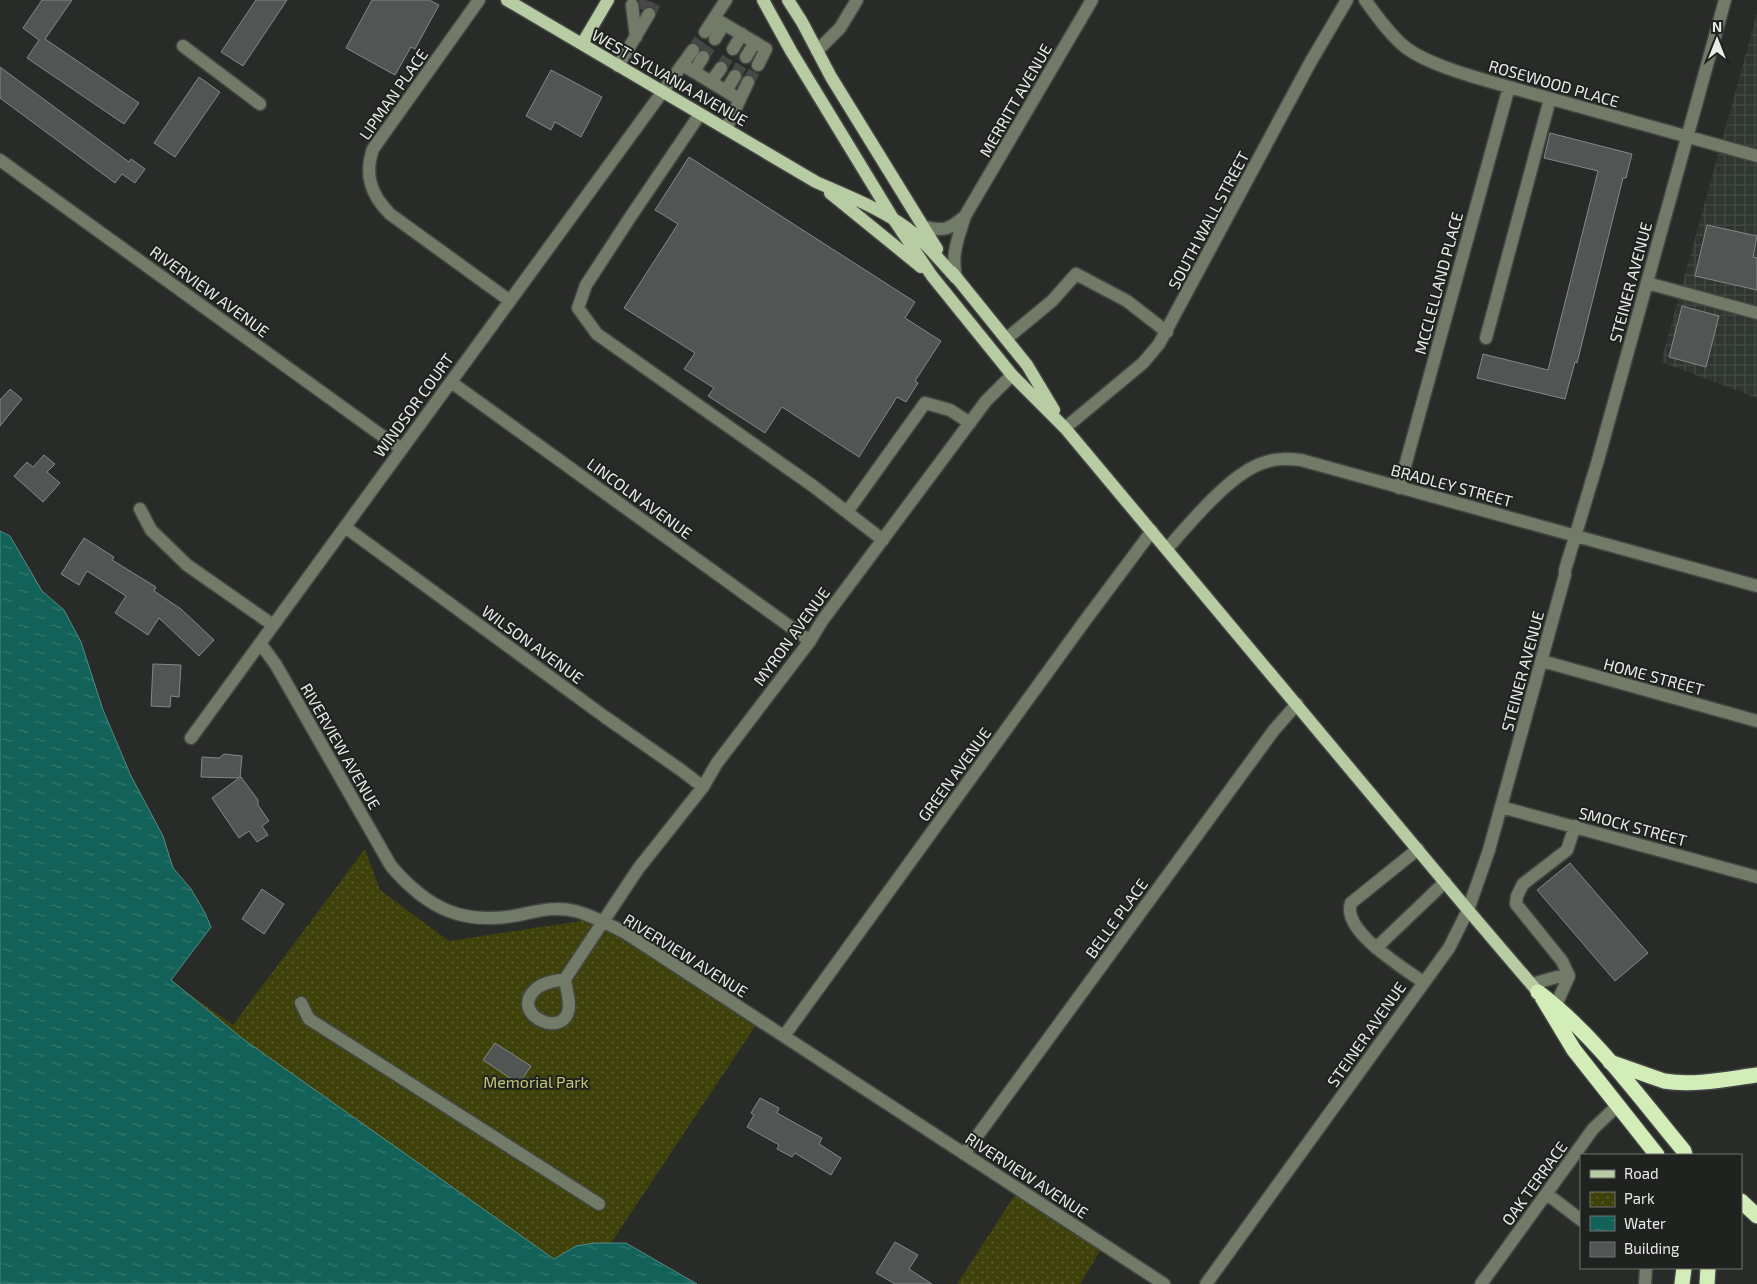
<svg xmlns="http://www.w3.org/2000/svg" width="1757" height="1284" font-family="'Exo 2',sans-serif">
<style>
.industrial{fill:url(#industrial-grid)}
.park{fill:url(#park-dots)}
.water{fill:url(#water-ripples);stroke:#538b84}
.building{fill:#515553;stroke:#848886}
.lines{fill:none;stroke-linecap:round;stroke-linejoin:round}
.minor-tunnel{stroke:#464846;stroke-width:12;stroke-dasharray:12 6;stroke-linecap:butt}
.minor-casing{stroke:#444644;stroke-width:15}
.major-casing{stroke:#444644;stroke-width:15}
.highway-casing{stroke:#444644;stroke-width:18}
.minor{stroke:#717b67;stroke-width:12}
.major{stroke:#b7cca2;stroke-width:12}
.highway{stroke:#d3edb9;stroke-width:15}
.labels{text-anchor:middle;dominant-baseline:central;stroke-width:4;stroke-linejoin:round;paint-order:stroke}
.street-label{font-size:16px;fill:#e9ebe9;stroke:#1f221f}
.park-label{font-size:16px;fill:#c2c676;stroke:#1f221f}
</style>
<defs>
<pattern id="industrial-grid" width="8" height="8" patternUnits="userSpaceOnUse" patternTransform="scale(1.25)"><rect width="8" height="8" fill="#2e362f"/><path d="M0 4h8M4 0v8" fill="none" stroke="#424a43"/></pattern>
<pattern id="park-dots" width="8" height="8" patternUnits="userSpaceOnUse" patternTransform="scale(1.25)"><rect width="8" height="8" fill="#3f410a"/><path d="M2 2h.1M6 6h.1" fill="none" stroke="#5b5d2e" stroke-width="1.8" stroke-linecap="round"/></pattern>
<pattern id="water-ripples" width="26" height="14" patternUnits="userSpaceOnUse" patternTransform="scale(1.25)"><rect width="26" height="14" fill="#136259"/><path d="M2 4q2-2 4 0t4 0M15 11q2-2 4 0t4 0" fill="none" stroke="#357971"/></pattern>
</defs>
<rect width="100%" height="100%" fill="#292b29"/>
<!-- industrial -->
<path class="industrial" d="M1757,13V398L1661,362Z"/>
<!-- park -->
<path class="park" d="M365,849L380,890L449,941L595,919L758,1022L607,1249L550,1274L233,1057L175,984L233,1025Z
M1018,1190L1103,1246L1080,1284H957Z"/>
<!-- water -->
<path class="water" d="M0,531L10,536L42,591L64,610L81,642L103,710L131,776L163,836L173,868L191,889L205,913L211,927L171,980L243,1039L554,1259L576,1246L595,1243H626L697,1284H0Z"/>
<!-- building -->
<path class="building" d="M42,0H72L45,39L139,103L124,124L27,58L39,40L23,28Z
M256,0H287L243,66L221,52Z
M372,0H429L439,5L415,49L411,47L395,75L346,48Z
M0,67L129,162L131,159L145,169L135,183L122,174L115,183L0,98Z
M551,70L602,97L581,137L555,122L551,130L526,116Z
M199,77L220,92L175,157L154,143Z
M1550,133L1632,154L1626,178H1623L1577,363L1575,362L1565,399L1477,378L1483,354L1548,370L1598,171L1544,158Z
M689,157L915,302L905,318L941,341L915,381L918,383L906,402L897,397L859,457L782,407L765,433L708,396L714,388L684,369L695,353L624,308L678,224L655,210Z
M1707,225L1757,236L1753,257L1757,258V290L1695,276Z
M1682,306L1719,316L1706,367L1669,357Z
M10,389L22,399L0,426V400Z
M44,455L55,464L47,472L60,483L43,502L14,476L27,462L33,467Z
M84,538L114,557L112,560L156,587L154,591L181,609L214,640L199,656L159,618L148,635L115,613L126,596L87,571L79,585L61,574Z
M153,664L181,665L179,697L171,696L170,707L151,706Z
M224,754L242,756L240,778L241,777L258,800V805L269,821L262,826L268,835L257,842L249,831L239,838L212,798L239,778L201,777L202,757L219,758Z
M1570,863L1648,953L1615,981L1537,890Z
M262,889L284,904L264,934L242,919Z
M495,1043L531,1066L519,1084L483,1060Z
M760,1098L779,1108L777,1113L822,1138L819,1144L841,1158L831,1175L795,1153L792,1157L777,1149L779,1145L747,1127L754,1115L751,1113Z
M895,1242L918,1255L909,1269L932,1284H895L876,1273Z"/>
<g class="lines">
<!-- minor-tunnel -->
<path class="minor-tunnel" d="M641,9L646,0
M649,14L657,0
M693,50L705,32
M703,57L715,39
M721,68L733,49
M735,76L746,57
M748,82L758,65"/>
<defs>
<path id="minor" d="M479,0L373,149C364,175 371,195 390,214L510,301
M1365,0C1377,16 1389,34 1405,47C1428,65 1480,79 1509,87L1757,156
M632,5L636,37
M714,18L766,49L758,65
M705,32L726,0
M715,39L724,24
M183,46L260,104
M733,49L742,34
M817,51L840,28L857,0
M746,57L755,42
M683,65L739,99
M618,66L649,14
M694,72L703,57
M711,82L721,68
M726,91L735,76
M700,114L629,219L586,285L578,308L597,334L813,486L883,540
M726,129L748,82
M0,160L381,435L402,449
M922,226C943,232 949,230 965,216
M956,278C951,253 958,239 965,216L1092,0
M1647,283L1757,313
M1486,338L1550,99
M1006,339L1052,301L1076,274L1127,301L1167,332
M451,382L810,641
M1065,428L1143,363L1159,344L1310,63L1347,0
M1399,488L1509,87
M140,509L151,530L187,565L273,625
M847,512L925,403L950,410L970,423
M345,527L605,717L681,770L703,787
M1167,549C1190,523 1232,471 1266,462C1277,458 1289,459 1301,460L1757,586
M260,643L276,665L391,866C427,908 462,926 519,915C537,911 556,906 575,911C592,915 609,925 624,932L1164,1284
M1542,661L1757,721
M191,738L693,50
M1501,807L1757,877
M1418,849L1351,903C1341,931 1404,968 1423,982
M1376,948L1445,882
M1569,976L1562,961L1516,904L1517,896L1523,884L1567,850L1575,826
M565,979L638,869L703,787L717,763L810,641L822,621L986,401L1012,375
M565,979C566,987 569,997 569,1006C567,1042 507,1014 536,989C543,982 556,981 565,979Z
M1532,984L1557,977L1569,976L1556,1005
M301,1003L309,1019L599,1204
M784,1036L1084,622L1152,531
M964,1154L1274,730L1297,704
M1547,1194L1581,1220
M1206,1284L1449,948L1468,910L1489,850L1565,575V570L1598,460L1725,0
M1481,1284L1593,1129L1618,1105
M1645,1284L1646,1268"/>
<path id="major" d="M507,0L816,182C850,197 887,211 916,235C930,248 943,264 956,278
M763,0L791,51L894,220L932,276L1012,375L1065,428L1468,910L1538,992
M788,0L802,22L831,77L937,249
M582,44L608,0
M830,193L921,267
M952,272L1027,365L1054,410"/>
<path id="highway" d="M1538,992C1595,1035 1638,1096 1684,1151L1685,1155
M1542,997L1574,1050L1657,1155
M1610,1062L1664,1081C1694,1086 1727,1079 1757,1075
M1741,1201L1757,1216
M1682,1284L1684,1268
M1707,1284L1708,1268"/>
</defs>
<!-- minor casing -->
<use href="#minor" class="minor-casing"/>
<!-- major casing -->
<use href="#major" class="major-casing"/>
<!-- highway casing -->
<use href="#highway" class="highway-casing"/>
<!-- minor -->
<use href="#minor" class="minor"/>
<!-- major -->
<use href="#major" class="major"/>
<!-- highway -->
<use href="#highway" class="highway"/>
</g>
<g class="labels">
<!-- street labels -->
<g class="street-label">
<text transform="translate(670 77) rotate(30)">WEST SYLVANIA AVENUE</text>
<text transform="translate(1554 83) rotate(16)">ROSEWOOD PLACE</text>
<text transform="translate(393 94) rotate(-55)">LIPMAN PLACE</text>
<text transform="translate(1015 100) rotate(-60)">MERRITT AVENUE</text>
<text transform="translate(1208 220) rotate(-62)">SOUTH WALL STREET</text>
<text transform="translate(1630 282) rotate(-75)">STEINER AVENUE</text>
<text transform="translate(1438 283) rotate(-75)">MCCLELLAND PLACE</text>
<text transform="translate(210 291) rotate(36)">RIVERVIEW AVENUE</text>
<text transform="translate(413 405) rotate(-54)">WINDSOR COURT</text>
<text transform="translate(1452 485) rotate(15)">BRADLEY STREET</text>
<text transform="translate(640 498) rotate(36)">LINCOLN AVENUE</text>
<text transform="translate(791 636) rotate(-54)">MYRON AVENUE</text>
<text transform="translate(533 644) rotate(36)">WILSON AVENUE</text>
<text transform="translate(1522 671) rotate(-75)">STEINER AVENUE</text>
<text transform="translate(1654 676) rotate(15)">HOME STREET</text>
<text transform="translate(341 746) rotate(60)">RIVERVIEW AVENUE</text>
<text transform="translate(954 774) rotate(-54)">GREEN AVENUE</text>
<text transform="translate(1633 826) rotate(15)">SMOCK STREET</text>
<text transform="translate(1116 918) rotate(-54)">BELLE PLACE</text>
<text transform="translate(686 955) rotate(32)">RIVERVIEW AVENUE</text>
<text transform="translate(1366 1034) rotate(-55)">STEINER AVENUE</text>
<text transform="translate(1027 1175) rotate(33)">RIVERVIEW AVENUE</text>
<text transform="translate(1534 1183) rotate(-54)">OAK TERRACE</text>
</g>
<!-- park labels -->
<g class="park-label">
<text x="536" y="1081">Memorial Park</text>
</g>
</g>
<!-- legend -->
<rect x="1580" y="1154" width="162" height="115" fill="#1f221f" stroke="#707270"/>
<rect x="1590" y="1170" width="25" height="8" fill="#b7cca2" stroke="#707270"/>
<text x="1624" y="1179" font-size="15" fill="#e9ebe9">Road</text>
<rect x="1590" y="1192" width="25" height="15" fill="url(#park-dots)" stroke="#707270"/>
<text x="1624" y="1204" font-size="15" fill="#e9ebe9">Park</text>
<rect x="1590" y="1216" width="25" height="15" fill="url(#water-ripples)" stroke="#707270"/>
<text x="1624" y="1229" font-size="15" fill="#e9ebe9">Water</text>
<rect x="1590" y="1242" width="25" height="15" fill="#515553" stroke="#707270"/>
<text x="1624" y="1254" font-size="15" fill="#e9ebe9">Building</text>
<!-- north arrow -->
<g transform="translate(1717 40)" stroke="#1f221f" stroke-width="4" paint-order="stroke">
<path d="M0-4L9 19L0 12L-9 19Z" fill="#e9ebe9"/>
<text y="-8" font-size="14" font-weight="bold" text-anchor="middle" fill="#e9ebe9">N</text>
</g>
</svg>
